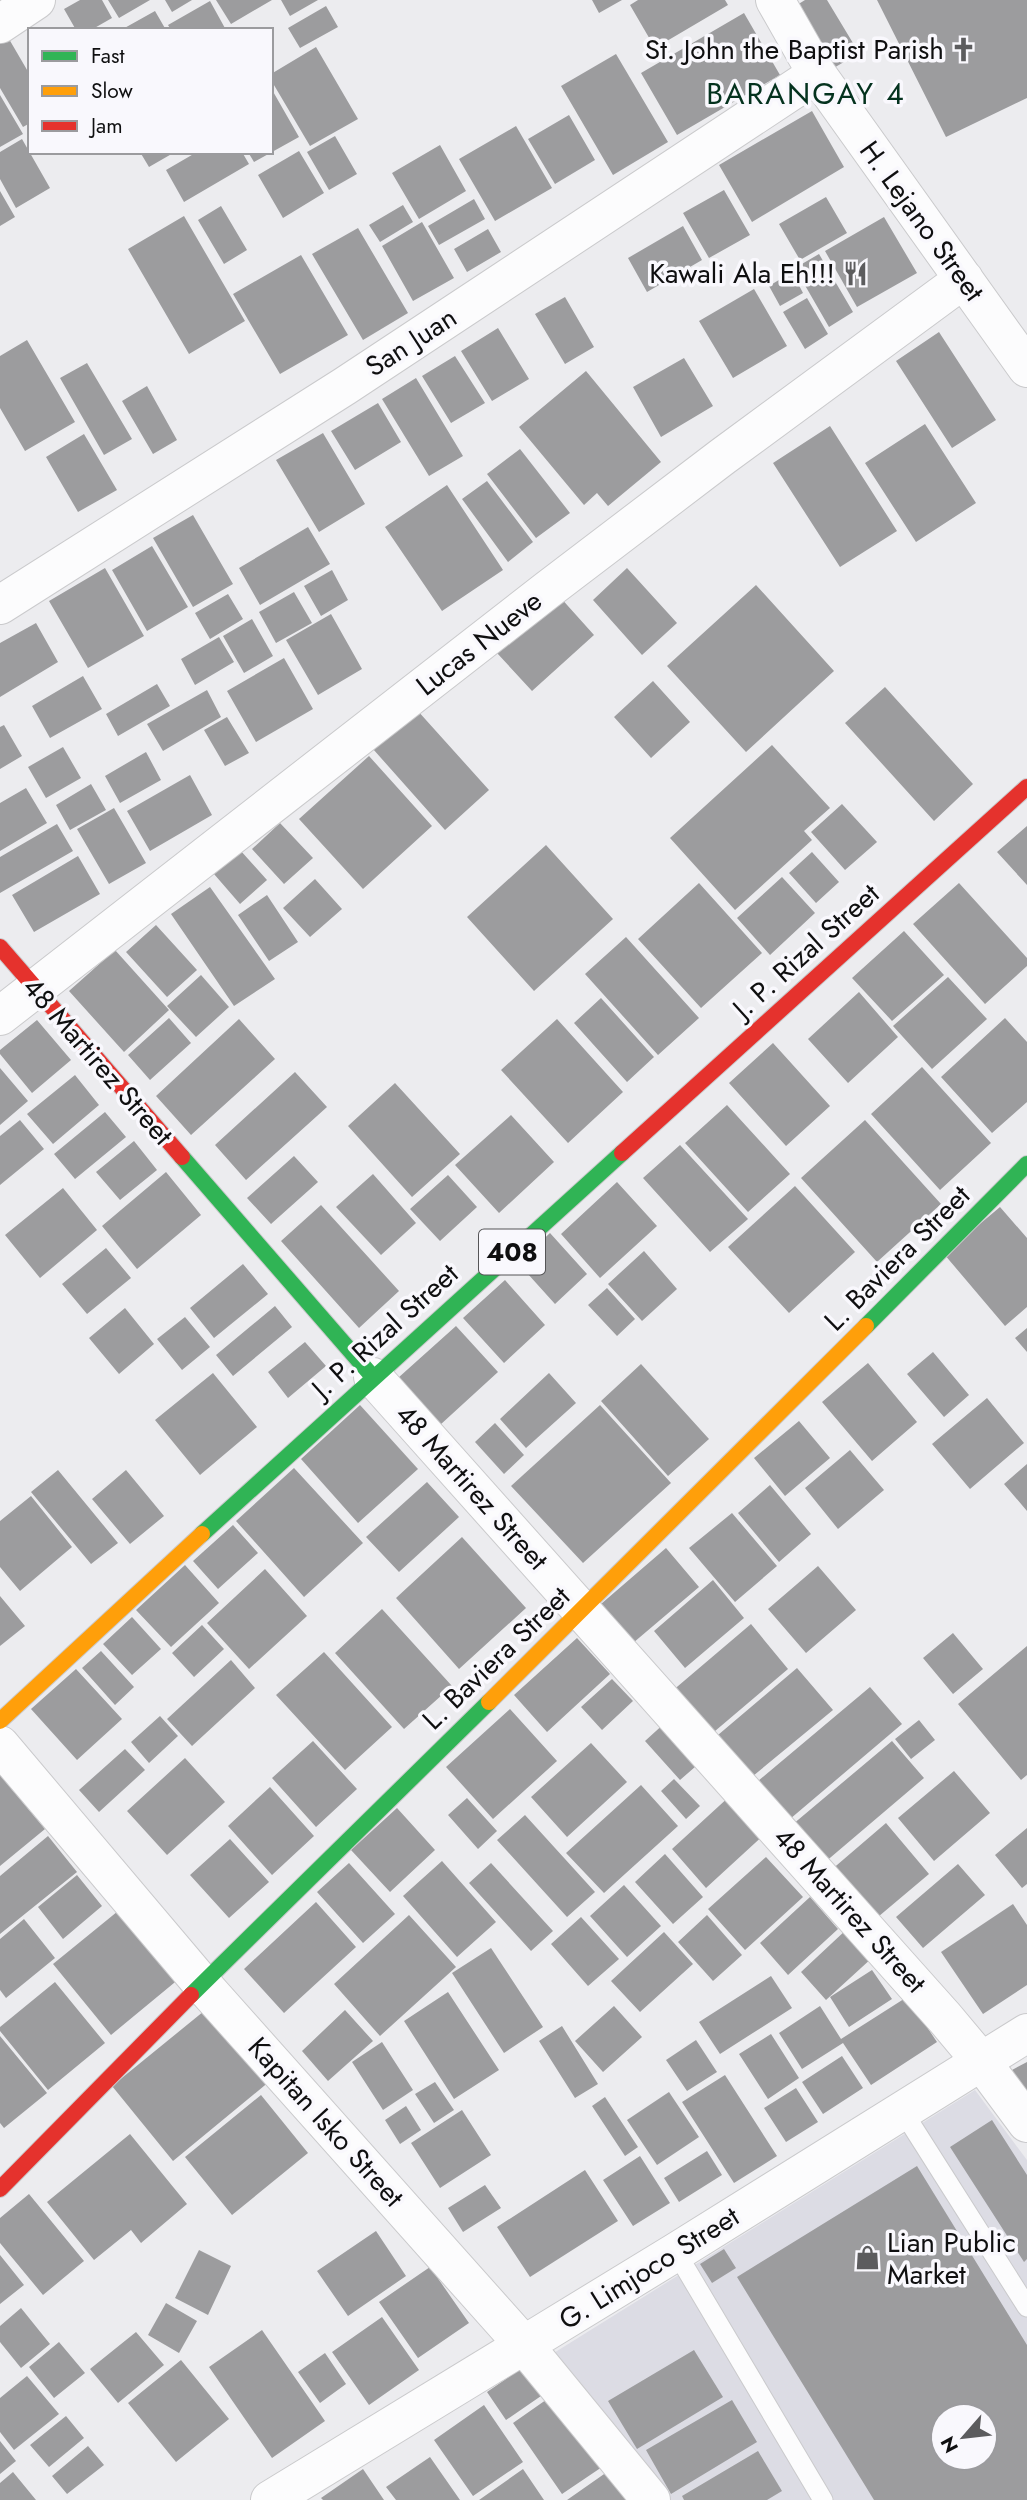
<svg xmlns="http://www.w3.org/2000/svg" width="1027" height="2500" font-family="Jost,sans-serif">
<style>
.built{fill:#dcdce4;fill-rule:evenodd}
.building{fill:#9c9c9e;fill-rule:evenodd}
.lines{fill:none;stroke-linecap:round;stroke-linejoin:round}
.lane-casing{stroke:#cacacc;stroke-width:21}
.street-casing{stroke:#cacacc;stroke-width:40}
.fast-casing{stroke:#cacacc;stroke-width:18}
.slow-casing{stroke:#cacacc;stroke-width:18}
.jam-casing{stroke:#cacacc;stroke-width:18}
.lane{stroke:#fcfcfd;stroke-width:19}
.street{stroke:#fcfcfd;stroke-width:38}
.fast{stroke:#30b455;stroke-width:16}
.slow{stroke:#ff9f0a;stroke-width:16}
.jam{stroke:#e5322d;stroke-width:16}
.labels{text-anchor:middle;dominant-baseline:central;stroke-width:7;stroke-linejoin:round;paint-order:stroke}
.shield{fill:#f9f8fd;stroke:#555557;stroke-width:2}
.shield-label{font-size:26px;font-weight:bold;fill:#0f0f10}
.poi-label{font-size:28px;fill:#0f0f10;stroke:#f9f8fd;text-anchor:end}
.street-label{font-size:28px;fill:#0f0f10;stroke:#f9f8fd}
.neighbourhood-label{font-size:30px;letter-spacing:2px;fill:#04321e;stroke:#f9f8fd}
</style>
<rect width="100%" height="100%" fill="#ececef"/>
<!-- built -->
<path class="built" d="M975,2090L1027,2160V2500H667L549,2356ZM943,2416H985V2458H943Z"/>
<!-- building -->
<path class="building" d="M80,0H102L112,18L91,30H76L64,9Z
M108,0H150L119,18Z
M165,0H192L172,12Z
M216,0H272L231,24Z
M281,0H318L290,16Z
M592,0H622L599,13Z
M638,0H725L728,5L655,48L630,5Z
M805,0H827L859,53L827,72L789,10Z
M877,0H1027V98L946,137Z
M210,1L226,30H171L168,25Z
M326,6L338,27L300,48L288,28Z
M155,11L166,30H121Z
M744,13L780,75L677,135L641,73Z
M9,39L30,75V123L23,127L0,88V44Z
M316,47L358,119L310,146L271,80V74Z
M616,54L668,142L613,175L561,86Z
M271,88L299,137L254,162L248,152H271Z
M0,95L23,134L0,147Z
M812,111L844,167L752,222L719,165Z
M569,115L595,160L555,184L528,139Z
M516,126L552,188L495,221L459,159Z
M335,136L357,174L329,190L307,152Z
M22,139L50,188L16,208L0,179V152Z
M440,145L466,191L419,219L392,173Z
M299,151L324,193L283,218L258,175Z
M140,152H175L149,167Z
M197,152H242L249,164L184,202L166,170Z
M724,190L750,235L709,258L683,213Z
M0,191L15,217L0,226Z
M826,197L847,233L800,260L779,224Z
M474,199L485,219L439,245L428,226Z
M403,205L413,222L380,242L369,225Z
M221,206L247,250L224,264L198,220Z
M184,216L245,321L189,354L128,249Z
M884,217L917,273L857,307L825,251Z
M422,222L454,278L413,301L382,246Z
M683,226L702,260L647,292L628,258Z
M358,228L408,313L363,340L312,254Z
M488,229L501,252L467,272L454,249Z
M819,254L853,312L829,327L795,268Z
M301,255L348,335L280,374L233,294Z
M792,272L803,293L780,306L769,286Z
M754,289L787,346L733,378L699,321Z
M565,297L594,347L565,364L535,314Z
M807,298L828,334L805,349L783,312Z
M498,328L529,379L492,401L461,351Z
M939,332L996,420L952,448L896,361Z
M27,340L75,422L25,451L0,408V356Z
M455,356L485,403L451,423L422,376Z
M684,358L713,406L661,437L633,387Z
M87,363L132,439L104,455L60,378Z
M586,371L661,462L608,506L597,493L584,505L519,427Z
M416,378L463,456L429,476L382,399Z
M147,386L177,440L153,454L122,401Z
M378,403L401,442L355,470L331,431Z
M925,424L976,503L916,542L865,463Z
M830,426L897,531L840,567L773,463Z
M323,433L365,504L319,532L276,460Z
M84,434L117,490L78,512L46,457Z
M520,449L570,513L536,538L487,474Z
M487,481L533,542L508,562L462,499Z
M447,485L503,570L442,611L385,527Z
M193,515L233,584L193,607L153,538Z
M308,527L330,564L260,605L239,568Z
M152,546L188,607L147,631L112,570Z
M105,568L144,636L88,668L49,601Z
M627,568L677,623L642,655L593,600Z
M332,570L348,600L321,616L304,586Z
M756,585L834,671L746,752L667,666Z
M294,592L312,623L276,643L259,612Z
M228,594L243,619L210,639L195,613Z
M559,596L594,635L532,691L497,653Z
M331,614L362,669L318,695L286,640Z
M252,619L273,656L244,673L223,636Z
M36,623L58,662L0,697V643Z
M219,637L234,662L195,685L181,659Z
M284,658L313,709L256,742L227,691Z
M83,676L102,709L50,738L32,706Z
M653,681L690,722L651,758L614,717Z
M157,684L170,706L118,736L106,714Z
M885,687L973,784L934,821L845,723Z
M207,690L221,717L163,751L147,724Z
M417,710L489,790L445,830L373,749Z
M227,717L249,753L225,766L204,730Z
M4,725L22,756L0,769V727Z
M772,745L830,808L804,831L812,840L735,910L670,838Z
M63,747L81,778L46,798L28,767Z
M146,752L161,780L120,803L105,776Z
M369,756L432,826L363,889L299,819Z
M190,775L212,815L150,851L127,811Z
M91,784L106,810L70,830L56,805Z
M26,788L47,823L0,851V803Z
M842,804L877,842L845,870L811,832Z
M114,808L146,863L109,884L77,829Z
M280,823L313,858L284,884L252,849Z
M57,824L73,851L0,893V857Z
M1027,826V885L997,852Z
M546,845L613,919L534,991L467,917Z
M240,850L267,880L240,904L214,874Z
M812,852L839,882L816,903L789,873Z
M78,856L100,894L34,932L12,895Z
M782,877L815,913L770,955L737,918Z
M315,879L342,909L310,937L283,908Z
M699,883L762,953L701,1008L638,939Z
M959,883L1027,958V966L985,1004L913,924Z
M210,887L275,979L234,1006L171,914Z
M267,895L298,942L269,961L238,915Z
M156,925L197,970L167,997L126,952Z
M904,931L944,975L892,1021L852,978Z
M626,937L699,1018L658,1055L585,974Z
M115,950L169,1010L124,1052L69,991Z
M201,975L229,1007L196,1037L167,1006Z
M948,977L987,1019L932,1069L893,1026Z
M859,992L898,1037L848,1083L808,1039Z
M601,998L654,1057L627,1082L574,1023Z
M169,1018L191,1043L150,1080L128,1055Z
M1005,1018L1027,1042V1102L992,1133L941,1077Z
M239,1019L275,1059L191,1135L156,1096Z
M557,1019L623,1092L568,1143L501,1070Z
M37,1020L71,1060L32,1093L0,1054V1050Z
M773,1043L830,1106L786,1146L729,1083Z
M922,1067L991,1143L940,1190L871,1114Z
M0,1068L28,1101L0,1125Z
M295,1072L327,1107L246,1180L215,1145Z
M75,1075L99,1105L53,1144L27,1114Z
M395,1083L460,1154L412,1197L348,1126Z
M727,1105L790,1174L748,1212L685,1143Z
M105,1112L126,1137L75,1179L54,1154Z
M511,1115L554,1162L499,1213L455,1165Z
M20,1120L44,1149L0,1185V1136Z
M865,1120L941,1204L877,1262L801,1178Z
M134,1141L157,1170L120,1200L96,1172Z
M680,1145L748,1219L710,1252L643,1178Z
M294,1156L318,1182L271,1224L247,1198Z
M166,1172L201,1215L137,1269L102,1226Z
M373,1174L416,1223L381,1255L336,1207Z
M448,1175L477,1207L440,1241L410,1209Z
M617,1182L657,1226L600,1278L561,1234Z
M795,1186L855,1252L789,1313L728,1247Z
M63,1188L97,1230L40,1278L5,1235Z
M321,1205L399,1291L359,1328L281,1241Z
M1000,1207L1027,1238V1307L1005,1326L944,1254Z
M550,1233L587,1274L555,1304L518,1263Z
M106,1248L131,1278L87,1314L62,1284Z
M644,1251L677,1289L642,1321L608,1284Z
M243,1264L268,1294L214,1338L190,1308Z
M505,1280L545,1325L504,1363L463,1318Z
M607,1288L635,1319L617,1336L588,1305Z
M275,1306L292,1327L233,1376L216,1355Z
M125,1308L154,1344L119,1374L89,1338Z
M185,1317L210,1347L182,1370L157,1339Z
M456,1326L498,1372L440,1425L398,1378Z
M1027,1328V1352L1015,1338Z
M305,1342L326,1366L288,1398L268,1372Z
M933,1352L969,1395L944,1417L907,1374Z
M868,1363L917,1422L872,1461L822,1402Z
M641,1364L709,1439L668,1476L601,1401Z
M213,1373L257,1427L200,1475L155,1420Z
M549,1373L576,1403L526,1448L500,1419Z
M987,1398L1024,1443L970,1489L932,1444Z
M360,1405L418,1469L358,1523L301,1459Z
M600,1405L671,1483L583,1563L511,1486Z
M799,1421L830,1458L785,1496L754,1458Z
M495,1423L524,1455L504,1474L475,1442Z
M850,1450L884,1490L838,1529L805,1488Z
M1027,1464V1511L1004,1484Z
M294,1468L363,1543L304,1597L236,1521Z
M58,1470L118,1543L91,1564L31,1492Z
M126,1470L164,1516L130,1544L92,1499Z
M427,1482L459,1517L399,1572L366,1537Z
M770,1485L811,1534L779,1562L738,1513Z
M31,1496L72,1547L20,1591L0,1567V1521Z
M732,1513L777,1566L735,1602L689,1548Z
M233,1525L258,1553L218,1589L193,1561Z
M462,1537L526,1608L459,1669L396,1598Z
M666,1548L699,1587L633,1643L601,1604Z
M185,1565L219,1603L171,1647L136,1610Z
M818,1566L856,1610L806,1653L768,1609Z
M265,1569L307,1616L249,1669L207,1623Z
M713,1580L744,1618L685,1668L654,1631Z
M0,1596L25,1626L0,1646Z
M382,1609L452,1686L404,1729L335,1653Z
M132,1617L161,1649L132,1675L103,1644Z
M751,1624L788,1669L708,1737L671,1692Z
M202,1625L224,1649L194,1677L172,1653Z
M953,1633L983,1669L953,1694L923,1658Z
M577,1638L610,1674L547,1732L514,1695Z
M1027,1646V1775L1021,1780L958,1704Z
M101,1651L134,1687L115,1705L82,1668Z
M324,1652L392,1727L345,1770L276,1695Z
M231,1660L255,1688L192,1746L167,1719Z
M797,1668L833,1710L753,1776L718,1735Z
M76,1669L122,1719L77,1760L31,1709Z
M612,1679L633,1701L602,1730L581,1707Z
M870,1687L902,1724L790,1819L758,1781Z
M510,1709L557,1761L493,1819L446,1767Z
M160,1716L178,1736L149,1763L131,1742Z
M919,1720L935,1740L911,1759L895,1739Z
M667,1721L703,1760L680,1780L645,1741Z
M313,1741L357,1789L316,1827L272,1778Z
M892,1741L924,1778L824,1863L792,1825Z
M591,1743L627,1782L567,1837L531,1797Z
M125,1749L145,1770L99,1812L79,1790Z
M185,1758L225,1802L167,1855L127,1811Z
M954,1771L990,1813L934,1861L898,1818Z
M0,1775L45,1829L0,1866Z
M674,1779L700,1806L686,1819L661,1791Z
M641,1785L678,1826L604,1893L566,1853Z
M270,1787L314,1836L272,1875L228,1826Z
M731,1795L766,1833L706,1888L672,1849Z
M467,1798L497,1831L478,1849L448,1815Z
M397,1808L435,1850L390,1892L351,1850Z
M525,1815L595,1892L567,1917L497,1840Z
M886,1823L929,1874L872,1922L830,1871Z
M1027,1828V1884L1022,1888L995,1855Z
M48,1836L77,1872L0,1934V1876Z
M230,1839L269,1882L229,1918L190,1875Z
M665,1854L703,1897L673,1924L635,1882Z
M766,1857L803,1897L745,1950L708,1909Z
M442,1861L496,1922L457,1957L403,1896Z
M349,1863L395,1914L363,1943L317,1892Z
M491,1863L553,1931L531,1951L469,1883Z
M958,1864L985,1895L923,1948L896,1917Z
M77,1875L102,1906L63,1939L38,1907Z
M624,1885L661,1926L627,1957L590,1916Z
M810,1897L838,1929L788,1975L760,1943Z
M316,1902L356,1947L284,2013L244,1969Z
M1013,1904L1027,1925V1985L983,2014L941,1952Z
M123,1907L180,1978L111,2035L53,1964Z
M409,1915L456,1967L380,2036L334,1984Z
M707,1915L742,1955L713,1981L678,1942Z
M581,1917L619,1959L588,1986L551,1944Z
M24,1919L55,1958L6,1998L0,1990V1939Z
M847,1929L873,1957L826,2000L801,1972Z
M664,1932L693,1964L640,2012L611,1981Z
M491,1948L543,2027L504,2053L452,1973Z
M872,1970L892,1999L849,2027L830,1997Z
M771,1976L792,2008L720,2054L699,2022Z
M55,1982L105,2043L48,2090L0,2031V2027Z
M448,1992L499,2070L454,2099L404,2021Z
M907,1997L937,2042L871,2085L843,2043L802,2069L779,2033L820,2006L841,2039Z
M614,2006L642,2037L603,2072L575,2041Z
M209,2007L270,2081L173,2161L112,2086Z
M345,2010L373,2041L328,2081L302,2051Z
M562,2026L598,2084L575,2098L539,2041Z
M771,2034L799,2078L768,2099L739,2054Z
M0,2036L47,2093L4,2128L0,2123Z
M696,2040L717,2072L687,2091L666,2060Z
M382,2042L413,2090L383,2110L352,2062Z
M842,2056L863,2088L823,2114L802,2082Z
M1027,2062V2097L1012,2070Z
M725,2075L777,2156L734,2183L682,2102Z
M435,2082L454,2110L434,2123L415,2094Z
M796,2088L818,2122L786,2142L764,2108Z
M669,2092L699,2137L657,2165L627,2120Z
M261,2095L308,2153L232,2215L185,2157Z
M605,2097L638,2147L625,2156L592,2106Z
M406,2106L421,2130L400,2144L385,2120Z
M462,2110L491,2155L440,2188L411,2143Z
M992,2120L1027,2175V2259L1024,2262L950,2147Z
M130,2134L187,2204L141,2243L131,2230L94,2260L47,2202Z
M707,2151L722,2175L679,2202L664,2178Z
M640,2156L670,2203L633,2226L603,2180Z
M917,2166L1027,2345V2500H874L737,2277ZM943,2416H985V2458H943Z
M585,2170L618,2221L530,2277L497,2227Z
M485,2185L501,2208L463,2232L448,2208Z
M29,2194L84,2261L43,2295L0,2243V2218Z
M376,2231L406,2276L348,2316L317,2271Z
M724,2249L736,2268L712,2283L700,2264Z
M199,2250L231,2266L208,2315L175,2298Z
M0,2255L24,2285L0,2304Z
M430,2267L469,2323L418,2358L379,2302Z
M166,2303L197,2321L179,2353L148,2335Z
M21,2308L50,2344L21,2368L0,2342V2326Z
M382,2317L419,2370L369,2405L332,2352Z
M262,2330L325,2421L272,2458L209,2367Z
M136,2332L164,2365L118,2403L90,2369Z
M59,2342L85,2373L54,2398L29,2367Z
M694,2350L723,2397L637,2449L608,2401Z
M325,2353L346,2384L320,2403L298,2372Z
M181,2360L229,2419L176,2462L128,2403Z
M522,2368L541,2396L506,2420L487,2392Z
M27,2376L59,2414L14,2450L0,2432V2398Z
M553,2395L602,2467L562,2494L513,2423Z
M732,2400L757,2442L671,2494L646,2450Z
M484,2405L523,2462L473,2496L434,2440Z
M66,2416L84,2438L49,2467L30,2445Z
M0,2441L16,2461L0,2474Z
M88,2446L104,2465L67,2494L52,2476Z
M758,2451L782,2491L767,2500H684L682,2496Z
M430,2457L460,2500H396L386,2487Z
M363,2469L384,2500H323L321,2498Z
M523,2469L544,2500H479Z
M13,2472L36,2500H0V2483Z
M607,2472L626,2500H567Z"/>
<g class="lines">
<defs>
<path id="lane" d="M902,2110L1027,2307
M676,2252L823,2500"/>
<path id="street" d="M775,0L817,74L1027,368
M0,24L36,0
M0,605L345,386L817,74
M0,1016L546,591L722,457L964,279
M373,1377L945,2018L981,2061L1027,2123
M0,1745L202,1984L524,2345L651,2500
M270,2500L676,2252L1027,2033"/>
<path id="fast" d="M182,1157L373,1377
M866,1326L1027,1164
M202,1534L622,1153
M191,1995L489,1702"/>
<path id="slow" d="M489,1702L866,1326
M0,1721L202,1534"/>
<path id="jam" d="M0,947L182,1157
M622,1153L1027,787
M0,2189L191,1995"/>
</defs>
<!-- lane casing -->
<use href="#lane" class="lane-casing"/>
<!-- street casing -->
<use href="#street" class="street-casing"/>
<!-- fast casing -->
<use href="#fast" class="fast-casing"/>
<!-- slow casing -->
<use href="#slow" class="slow-casing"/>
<!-- jam casing -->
<use href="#jam" class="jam-casing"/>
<!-- lane -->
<use href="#lane" class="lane"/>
<!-- street -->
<use href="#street" class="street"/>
<!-- fast -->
<use href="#fast" class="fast"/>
<!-- slow -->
<use href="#slow" class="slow"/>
<!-- jam -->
<use href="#jam" class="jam"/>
</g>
<!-- icons -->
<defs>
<symbol id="church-bare" viewBox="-9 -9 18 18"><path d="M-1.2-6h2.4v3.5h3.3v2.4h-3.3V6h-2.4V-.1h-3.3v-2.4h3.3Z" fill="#5c5c5e" stroke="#f9f8fd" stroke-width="2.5" paint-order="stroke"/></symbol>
<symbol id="restaurant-bare" viewBox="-9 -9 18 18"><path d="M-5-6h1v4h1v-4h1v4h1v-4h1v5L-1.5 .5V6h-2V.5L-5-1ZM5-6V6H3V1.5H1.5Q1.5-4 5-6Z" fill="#5c5c5e" stroke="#f9f8fd" stroke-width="2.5" paint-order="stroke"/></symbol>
<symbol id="shop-bare" viewBox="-9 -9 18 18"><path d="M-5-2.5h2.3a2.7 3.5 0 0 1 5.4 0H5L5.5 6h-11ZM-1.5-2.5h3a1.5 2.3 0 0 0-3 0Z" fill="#5c5c5e" stroke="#f9f8fd" stroke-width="2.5" paint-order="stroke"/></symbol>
</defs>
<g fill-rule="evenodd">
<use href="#church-bare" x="946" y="32" width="35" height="35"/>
<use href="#restaurant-bare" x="838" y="256" width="35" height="35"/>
<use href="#shop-bare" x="850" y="2240" width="35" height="35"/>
</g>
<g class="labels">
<!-- shield labels -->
<rect class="shield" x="479" y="1229.5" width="66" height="45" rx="5"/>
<g class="shield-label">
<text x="512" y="1252">408</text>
</g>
<!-- poi labels -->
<g class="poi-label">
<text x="944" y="49">St. John the Baptist Parish</text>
<text x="835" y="273">Kawali Ala Eh!!!</text>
<text x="887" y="2242" text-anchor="start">Lian Public<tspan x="887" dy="32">Market</tspan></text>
</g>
<!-- street labels -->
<g class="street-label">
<text transform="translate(922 221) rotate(54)">H. Lejano Street</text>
<text transform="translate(411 342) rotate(-33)">San Juan</text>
<text transform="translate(479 643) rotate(-38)">Lucas Nueve</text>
<text transform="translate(806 951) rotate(-42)">J. P. Rizal Street</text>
<text transform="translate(98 1061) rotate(49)">48 Martirez Street</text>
<text transform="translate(897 1258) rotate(-45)">L. Baviera Street</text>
<text transform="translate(385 1331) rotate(-42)">J. P. Rizal Street</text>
<text transform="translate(472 1487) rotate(48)">48 Martirez Street</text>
<text transform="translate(496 1658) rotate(-44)">L. Baviera Street</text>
<text transform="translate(850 1910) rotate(48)">48 Martirez Street</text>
<text transform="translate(326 2122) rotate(48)">Kapitan Isko Street</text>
<text transform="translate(649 2268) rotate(-32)">G. Limjoco Street</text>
</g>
<!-- neighbourhood labels -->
<g class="neighbourhood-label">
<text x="806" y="93">BARANGAY 4</text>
</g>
</g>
<!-- legend -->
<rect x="28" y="28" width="245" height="126" fill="#f9f8fd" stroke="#9b9b9e" stroke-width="2"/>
<rect x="42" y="51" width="35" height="10" fill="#30b455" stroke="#9b9b9e" stroke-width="2"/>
<text x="91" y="63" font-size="21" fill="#0f0f10">Fast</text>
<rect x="42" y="86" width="35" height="10" fill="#ff9f0a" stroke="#9b9b9e" stroke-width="2"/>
<text x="91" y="98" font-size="21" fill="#0f0f10">Slow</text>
<rect x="42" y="121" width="35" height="10" fill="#e5322d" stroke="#9b9b9e" stroke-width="2"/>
<text x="91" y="133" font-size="21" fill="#0f0f10">Jam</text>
<!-- north arrow -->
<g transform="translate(964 2437) rotate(242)"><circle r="33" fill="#f9f8fd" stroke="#9b9b9e" stroke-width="2"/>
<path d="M0-5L12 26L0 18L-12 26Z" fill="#5c5c5e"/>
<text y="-10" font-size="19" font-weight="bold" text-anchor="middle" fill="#0f0f10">N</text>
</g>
</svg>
